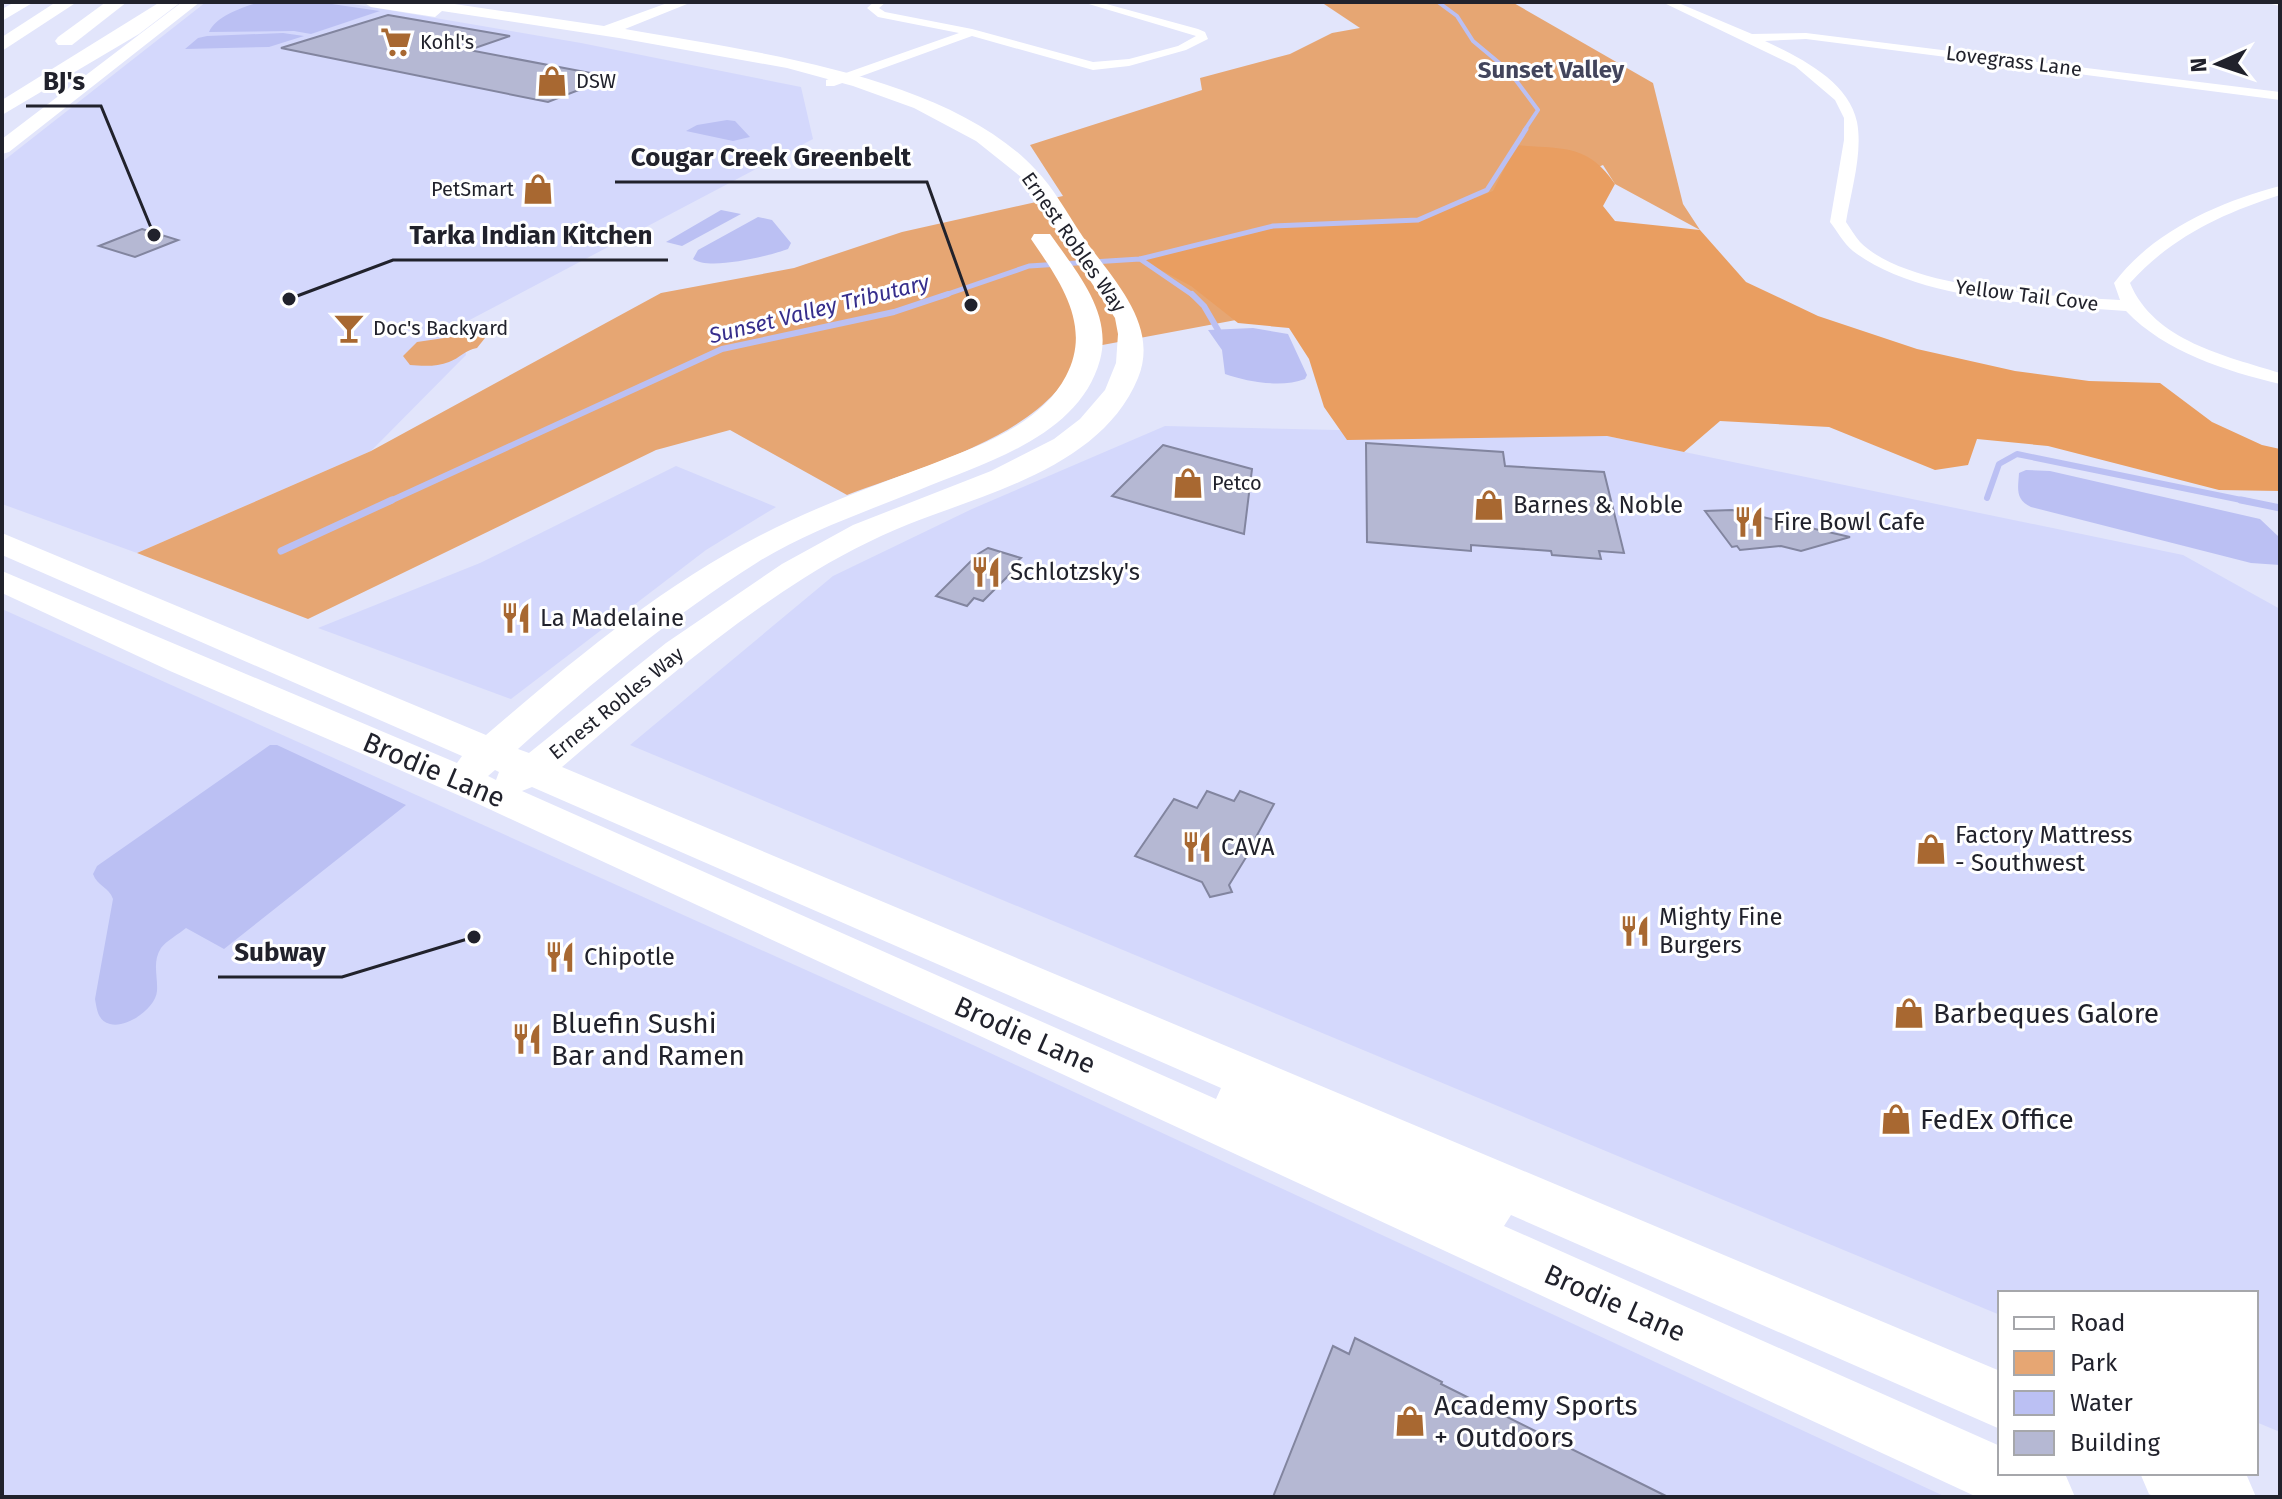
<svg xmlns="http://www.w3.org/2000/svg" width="2282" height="1499" font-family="'Fira Sans',sans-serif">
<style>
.built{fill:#d4d8fc}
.green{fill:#e6a673}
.forest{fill:#e99e61}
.water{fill:#bbc0f3}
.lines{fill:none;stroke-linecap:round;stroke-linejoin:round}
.stream-far3{stroke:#bbc0f3;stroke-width:4}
.stream-far2{stroke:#bbc0f3;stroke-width:5}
.stream-far1{stroke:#bbc0f3;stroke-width:6}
.stream{stroke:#bbc0f3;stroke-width:7}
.building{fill:#b5b8d3;stroke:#82859f;stroke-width:2}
.street{fill:#fff;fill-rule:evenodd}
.secondary{fill:#fff;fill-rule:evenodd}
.highway{fill:#fff;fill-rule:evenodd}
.labels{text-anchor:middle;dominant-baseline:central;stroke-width:6;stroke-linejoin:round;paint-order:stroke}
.far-poi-label{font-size:20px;fill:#21222c;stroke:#fff;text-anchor:start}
.far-street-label{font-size:20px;fill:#21222c;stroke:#fff}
.far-water-label{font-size:22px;font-style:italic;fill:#362e8c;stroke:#fff}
.far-quarter-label{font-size:24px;font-weight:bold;fill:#43455c;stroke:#fff}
.poi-label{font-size:24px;fill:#21222c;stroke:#fff;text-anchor:start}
.near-street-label{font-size:28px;fill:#21222c;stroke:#fff}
.near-poi-label{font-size:28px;fill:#21222c;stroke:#fff;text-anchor:start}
.leader{fill:none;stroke:#21222c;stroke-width:3}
.callout-dot{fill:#21222c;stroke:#fff;stroke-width:3}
.callout-label{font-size:26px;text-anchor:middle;font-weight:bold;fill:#21222c;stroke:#fff;stroke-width:6;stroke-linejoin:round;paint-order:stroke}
</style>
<rect width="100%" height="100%" fill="#e2e5fb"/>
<!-- built -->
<path class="built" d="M206,2H341L581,43L801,87L813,139L462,324L466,355L371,451L137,553L2,504V162Z
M1165,426L1607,436L2183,555L2280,609V1432L2256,1422V1293H2000V1315L630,745L833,576L972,509Z
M676,466L776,507L706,550L511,699L318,628L480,563Z
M2,609L973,1045L1946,1497H2Z"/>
<!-- green -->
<path class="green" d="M1321,2H1512L1653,83L1683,204L1700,230L1615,184L1603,165L1252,317L1081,349C1055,434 922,466 847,495L730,430L656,450L308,619L137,553L371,451L661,293L794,268L902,232L1063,196L1030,145L1202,90L1200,78L1290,54L1332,33L1360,28Z
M478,333L485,338L477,348C465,350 460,358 449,362C437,367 422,366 410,365L403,356L417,342Z"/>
<!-- forest -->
<path class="forest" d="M1516,145C1561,149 1588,143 1615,184L1603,206L1615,221L1700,230L1746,282L1818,316L1917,349L2015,371L2089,381L2160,383L2212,422L2262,445L2280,449V491L2219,490L2048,446L1977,439L1968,465L1935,470L1829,427L1720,421L1684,452L1607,436L1347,440L1324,407L1309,359L1289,328L1238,323L1191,286L1140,259L1273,226L1418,220L1493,191Z"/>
<!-- water -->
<path class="water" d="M260,2H318L380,11L311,34L294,31L209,32C216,16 243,7 260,2Z
M283,33L304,36L269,47L185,49L198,38L207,36Z
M727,120L735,121L750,137L733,141L686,131L697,125Z
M721,210L741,214L682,246L666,242Z
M758,217L772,220L791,243L788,249C769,256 709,271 693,259L698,250Z
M1253,328L1288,334L1307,375L1305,379C1282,388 1248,382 1225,374L1222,350L1208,330Z
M2026,470L2050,471L2260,519L2279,537L2280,565L2251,563L2031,507C2015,499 2018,489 2019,473Z
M270,745H277L406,805L224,949L186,928C179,934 166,941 161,948C152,962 158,976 157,991C156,1008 126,1029 110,1024C98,1021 97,1010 95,999L113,899C109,887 97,886 93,874L97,866Z"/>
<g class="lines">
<!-- stream-far3 -->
<path class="stream-far3" d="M1438,2L1457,16L1473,41L1509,71L1538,110L1524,131"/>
<!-- stream-far2 -->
<path class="stream-far2" d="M1140,259L1194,296
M942,296L1029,266L1140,259L1273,226L1418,220L1487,190L1526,129"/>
<!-- stream-far1 -->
<path class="stream-far1" d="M1192,294L1204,306L1218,330
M1987,498L1999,464L2017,454L2251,502
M388,502L722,349L894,312L948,294"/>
<!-- stream -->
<path class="stream" d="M2241,500L2280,508
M281,551L392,500"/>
</g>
<!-- building -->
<path class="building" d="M388,15L510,36L469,50L612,77L548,102L281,48Z
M142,229L178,240L135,257L99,246Z
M1366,443L1503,452L1505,466L1604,472L1624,553L1599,551L1601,559L1552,555L1551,551L1471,545V551L1367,542Z
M1163,445L1252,469L1244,534L1112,496Z
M1732,510L1850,537L1801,551L1781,546L1740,550L1737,546L1732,547L1705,511Z
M988,548L1021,558L1014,564L1018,566L983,601L974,598L967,606L936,596L978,554Z
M1207,791L1234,801L1240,791L1274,804L1256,837L1258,838L1229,885L1232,892L1210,897L1202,882L1135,856L1174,799L1197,808Z
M1355,1338L1442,1382L1441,1384L1668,1497H1273L1333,1346L1349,1354Z"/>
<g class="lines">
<!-- street -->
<path class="street" d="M874,2H886L879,8L885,12L972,29L1093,62L1129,59L1178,46L1196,36L1082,2H1099L1198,29L1205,32L1208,39L1186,50L1129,66L1093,70L972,36L834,86H826V80L959,33L878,17L867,8Z
M1662,2H1676L1752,34L1806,33L2280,92V100L1806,39L1765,41C1799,57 1849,81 1857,122C1863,153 1851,191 1846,222C1850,228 1855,236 1860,242C1907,290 2055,296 2120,300L2114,283C2153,231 2219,202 2280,186V195C2223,213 2170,238 2130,283C2154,341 2226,356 2280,373V384C2226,371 2165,352 2126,311C2046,305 1917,301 1853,251C1844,244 1837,231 1830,222L1844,140V118L1835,100L1795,66Z
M2262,2H2280V6Z"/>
<!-- secondary -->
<path class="secondary" d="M15,2H34L2,21V9Z
M182,2H200L9,152L2,154V139Z
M363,2H441L604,26L670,2H692L625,29C748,51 946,74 1035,169C1054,188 1068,215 1083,237C1112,279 1160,324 1138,378C1102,466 988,493 909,524C872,539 837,557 804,578C717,633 640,701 562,767L2000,1371V1429L1511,1215L1504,1226L2000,1446V1473L2066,1476L2075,1497H1977L474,802L170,671L2,593V571L457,763L462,756L2,555V533L486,735C571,662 660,587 759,536C813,508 870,487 927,466C976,447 1040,426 1066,376C1093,325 1059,280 1031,239L1034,234H1050C1075,270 1113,312 1100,360C1079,437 984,463 919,490C865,512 808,531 758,562C672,616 594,681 518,749L529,753L666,643L782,564L853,525L991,471L1054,439L1080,419L1105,390L1116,363L1118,334L1115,318L1021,177L976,141L914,108L853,86L787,68L619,38L442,11L435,17L371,7ZM495,770L499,772L496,780L488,776ZM532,787L1221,1088L1216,1099L522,791Z
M2140,1473H2241L2247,1476L2256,1497H2155L2149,1494Z"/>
<!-- highway -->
<path class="highway" d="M56,2H77L2,51V37Z
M106,2H127L72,45H58L55,41L58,37Z
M160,2H181L139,34L2,115V100Z"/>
</g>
<!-- icons -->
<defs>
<symbol id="supermarket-bare" viewBox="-9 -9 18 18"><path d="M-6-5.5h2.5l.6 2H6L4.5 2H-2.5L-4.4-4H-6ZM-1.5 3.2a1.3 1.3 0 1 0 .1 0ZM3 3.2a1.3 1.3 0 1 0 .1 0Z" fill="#a86831" stroke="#fff" stroke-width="2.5" paint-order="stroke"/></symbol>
<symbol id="shop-bare" viewBox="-9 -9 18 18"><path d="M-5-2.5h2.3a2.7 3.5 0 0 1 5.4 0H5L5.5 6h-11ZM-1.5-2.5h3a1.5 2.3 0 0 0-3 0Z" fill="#a86831" stroke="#fff" stroke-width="2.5" paint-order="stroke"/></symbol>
<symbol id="bar-bare" viewBox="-9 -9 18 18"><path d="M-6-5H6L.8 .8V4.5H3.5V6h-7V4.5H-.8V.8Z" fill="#a86831" stroke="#fff" stroke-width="2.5" paint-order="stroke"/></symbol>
<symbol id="restaurant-bare" viewBox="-9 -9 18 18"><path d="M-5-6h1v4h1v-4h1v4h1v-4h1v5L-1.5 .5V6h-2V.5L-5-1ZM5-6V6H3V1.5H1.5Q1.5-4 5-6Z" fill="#a86831" stroke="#fff" stroke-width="2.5" paint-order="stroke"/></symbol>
</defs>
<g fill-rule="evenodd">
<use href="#supermarket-bare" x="374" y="20" width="44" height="44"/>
<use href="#shop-bare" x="530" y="59" width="44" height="44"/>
<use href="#shop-bare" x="516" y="167" width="44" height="44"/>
<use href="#bar-bare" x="327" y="306" width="44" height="44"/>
<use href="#shop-bare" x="1166" y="461" width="44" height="44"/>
<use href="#shop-bare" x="1467" y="483" width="44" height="44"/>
<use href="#restaurant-bare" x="1727" y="500" width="44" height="44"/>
<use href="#restaurant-bare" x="964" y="550" width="44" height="44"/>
<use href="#restaurant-bare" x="494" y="596" width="44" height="44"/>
<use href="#restaurant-bare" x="1175" y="825" width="44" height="44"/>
<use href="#shop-bare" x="1909" y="827" width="44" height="44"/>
<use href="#restaurant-bare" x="1613" y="909" width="44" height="44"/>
<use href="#restaurant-bare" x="538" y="935" width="44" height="44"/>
<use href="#shop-bare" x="1887" y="991" width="44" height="44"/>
<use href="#restaurant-bare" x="505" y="1017" width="44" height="44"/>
<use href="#shop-bare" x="1874" y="1097" width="44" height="44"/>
<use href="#shop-bare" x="1388" y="1399" width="44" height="44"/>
</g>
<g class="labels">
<!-- far-poi labels -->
<g class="far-poi-label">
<text x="420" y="42">Kohl's</text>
<text x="576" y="81">DSW</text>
<text x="514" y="189" text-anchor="end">PetSmart</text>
<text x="373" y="328">Doc's Backyard</text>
<text x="1212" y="483">Petco</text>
</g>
<!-- far-street labels -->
<g class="far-street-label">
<text transform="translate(2014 61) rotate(7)">Lovegrass Lane</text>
<text transform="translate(1074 242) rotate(55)">Ernest Robles Way</text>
<text transform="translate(2027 295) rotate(7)">Yellow Tail Cove</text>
<text transform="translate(616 703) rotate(-39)">Ernest Robles Way</text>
</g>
<!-- far-water labels -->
<g class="far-water-label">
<text transform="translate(819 309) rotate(-14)">Sunset Valley Tributary</text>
</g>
<!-- far-quarter labels -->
<g class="far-quarter-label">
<text x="1551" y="70">Sunset Valley</text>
</g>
<!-- poi labels -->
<g class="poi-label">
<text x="1513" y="505">Barnes &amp; Noble</text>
<text x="1773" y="522">Fire Bowl Cafe</text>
<text x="1010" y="572">Schlotzsky's</text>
<text x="540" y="618">La Madelaine</text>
<text x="1955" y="835">Factory Mattress<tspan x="1955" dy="28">- Southwest</tspan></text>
<text x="1221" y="847">CAVA</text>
<text x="1659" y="917">Mighty Fine<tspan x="1659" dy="28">Burgers</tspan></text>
<text x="584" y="957">Chipotle</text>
</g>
<!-- near-street labels -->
<g class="near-street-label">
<text transform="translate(434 770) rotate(23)">Brodie Lane</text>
<text transform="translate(1025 1035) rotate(24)">Brodie Lane</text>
<text transform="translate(1615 1303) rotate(24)">Brodie Lane</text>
</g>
<!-- near-poi labels -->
<g class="near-poi-label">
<text x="1933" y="1013">Barbeques Galore</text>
<text x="551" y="1023">Bluefin Sushi<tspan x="551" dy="32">Bar and Ramen</tspan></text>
<text x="1920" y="1119">FedEx Office</text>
<text x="1434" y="1405">Academy Sports<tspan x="1434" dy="32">+ Outdoors</tspan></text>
</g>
</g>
<!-- callouts -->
<path class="leader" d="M154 235L101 106H26M971 305L927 182H615M289 299L393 260H668M474 937L342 977H218"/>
<g class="callout-dot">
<circle cx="154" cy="235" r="8"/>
<circle cx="971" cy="305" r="8"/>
<circle cx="289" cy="299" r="8"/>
<circle cx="474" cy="937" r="8"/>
</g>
<g class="callout-label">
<text x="64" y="90">BJ's</text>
<text x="771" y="166">Cougar Creek Greenbelt</text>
<text x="531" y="244">Tarka Indian Kitchen</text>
<text x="280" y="961">Subway</text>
</g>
<!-- border -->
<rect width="2282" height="1499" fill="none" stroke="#21222c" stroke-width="8"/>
<!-- legend -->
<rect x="1998" y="1291" width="260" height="184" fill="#ffffff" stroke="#a6a7ab" stroke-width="2"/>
<rect x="2014" y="1317" width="40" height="12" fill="#ffffff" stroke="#a6a7ab" stroke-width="2"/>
<text x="2070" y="1331" font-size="24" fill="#21222c">Road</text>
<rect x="2014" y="1351" width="40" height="24" fill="#e6a673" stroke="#a6a7ab" stroke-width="2"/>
<text x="2070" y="1371" font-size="24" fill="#21222c">Park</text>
<rect x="2014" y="1391" width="40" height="24" fill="#bbc0f3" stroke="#a6a7ab" stroke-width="2"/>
<text x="2070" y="1411" font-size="24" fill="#21222c">Water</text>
<rect x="2014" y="1431" width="40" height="24" fill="#b5b8d3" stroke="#a6a7ab" stroke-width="2"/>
<text x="2070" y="1451" font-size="24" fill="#21222c">Building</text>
<!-- north arrow -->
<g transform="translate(2218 64) rotate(267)" stroke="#ffffff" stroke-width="6" paint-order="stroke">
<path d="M0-6L14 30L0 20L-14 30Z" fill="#21222c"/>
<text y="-12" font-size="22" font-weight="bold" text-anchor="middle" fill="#21222c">N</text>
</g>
</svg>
